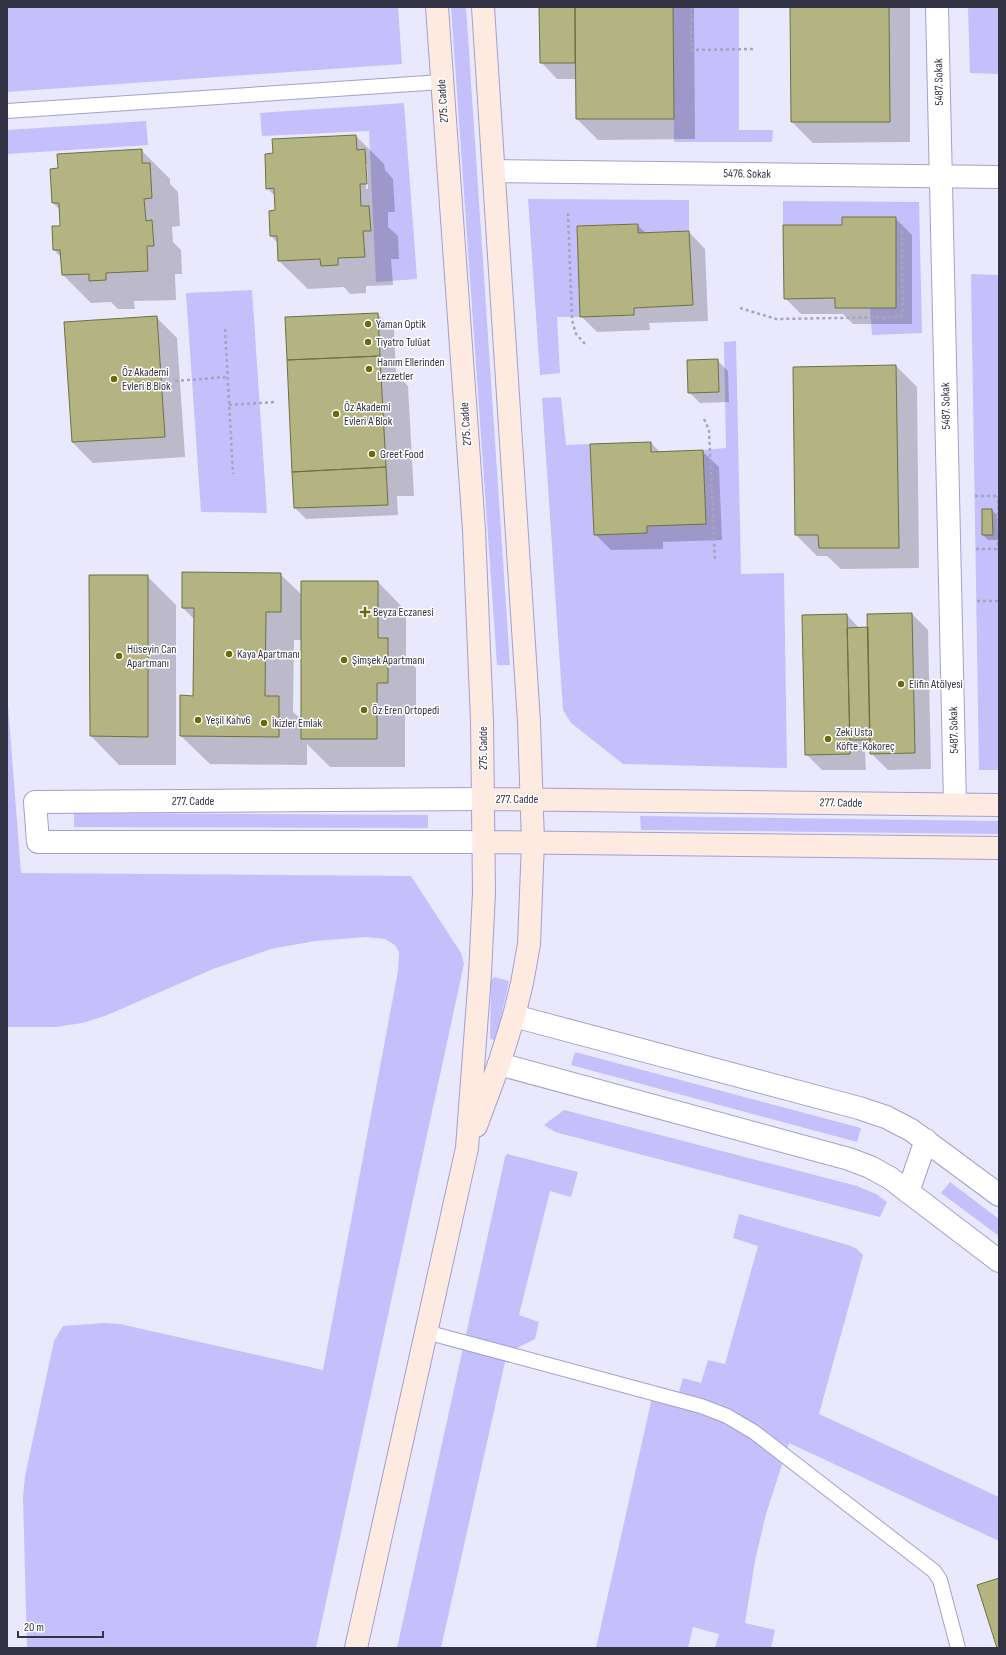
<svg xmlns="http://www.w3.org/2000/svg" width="1006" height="1655" font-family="'Sofia Sans Condensed',sans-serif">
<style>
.green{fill:#c5bffc}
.shadow{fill:#0003;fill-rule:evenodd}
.building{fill:#b3b481;stroke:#6f703f}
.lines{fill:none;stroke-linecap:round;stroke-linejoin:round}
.lane-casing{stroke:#a49fcf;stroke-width:16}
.street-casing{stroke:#a49fcf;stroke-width:24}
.secondary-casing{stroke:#a49fcf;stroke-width:24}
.path{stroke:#a7a5b9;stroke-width:2.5;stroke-dasharray:3 3;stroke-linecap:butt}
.lane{stroke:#fff;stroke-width:14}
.street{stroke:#fff;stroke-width:22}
.secondary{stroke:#fdeae0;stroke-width:22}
.poi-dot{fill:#6c6a07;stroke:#fff;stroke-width:1.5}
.labels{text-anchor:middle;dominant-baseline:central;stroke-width:3;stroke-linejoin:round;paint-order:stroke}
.street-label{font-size:12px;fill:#353346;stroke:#fff}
.poi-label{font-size:12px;fill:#353346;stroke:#fff;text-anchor:start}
</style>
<rect width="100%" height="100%" fill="#eae8fd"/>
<!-- green -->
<path class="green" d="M7,7H398L402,64L7,92Z
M451,7H466L510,665H497Z
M673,7H739V130H773L772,142H674Z
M968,7H999V74L970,73Z
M404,103L417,279L376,282L369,131L262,136L260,113Z
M146,121L148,145L7,154V130Z
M528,199L689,200V231L638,233L637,224L577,226L580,317H557L560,373L540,375Z
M783,201L919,202L922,333L872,335L870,308H896V217L842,225H783Z
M971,274L999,275V770H979Z
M252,290L267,513L201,512L186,293Z
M736,341L741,574L784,573L787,768L623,764L571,723L563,710L542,398L561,397L566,445L590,444L594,535L647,533V526L706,523L703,450L726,448L724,342Z
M7,693L21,873L411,876L461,953L464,964L316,1648H27L23,1497L25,1476L54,1341L63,1326L105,1323L120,1324L323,1370L398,971L399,952L395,945L385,939L366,937L315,941L271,949L213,969L105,1016L82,1023L56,1027H7Z
M74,813L428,815V828L74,827Z
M640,816L999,821V834L641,830Z
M494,977L509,981L496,1040L490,1039L491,981Z
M575,1052L861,1128L857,1142L571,1065Z
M564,1110L857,1186L876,1194L887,1202L880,1217L555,1132L544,1125Z
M507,1154L578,1172L571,1197L550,1191L519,1315L539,1322L535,1339L507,1353L441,1648H397L505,1157Z
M950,1182L999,1219V1236L941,1193Z
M739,1214L848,1245L857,1249L863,1255L819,1414L999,1497V1541L789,1443L766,1514L755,1561L745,1623L775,1630L771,1648H715L719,1634L693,1627L688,1648H596L653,1393L677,1399L683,1378L701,1383L708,1360L725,1364L758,1246L733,1238Z"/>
<!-- shadow -->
<path class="shadow" d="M541,7H694L695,139L598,140L577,119L576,79H557L541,62Z
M791,7H910V142L813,143L792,122Z
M356,136L384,164L385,170L393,179L395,212H388V227L398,236L399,259H391L393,285L366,286V293L350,294L344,287L308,289L279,261L278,243L271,236L270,212L277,211L276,197L267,188ZM365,164H367L368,189H366Z
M141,150L170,179V184L178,192L180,226L172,227L173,242L181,250L182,274H175L176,300L134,301L135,309H118L111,302L91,303L63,275L62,258L54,250L61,226L60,210L53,203Z
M895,218L912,235V324H853L843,314H801L785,298Z
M637,225L647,234L689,232L705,249L708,321L649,323L650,330L597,332L581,316Z
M377,314L394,330L396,373L408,386L414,496H397L398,515L306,519L295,508Z
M156,317L177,338L185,457L93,463L72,442Z
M717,360L728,371L729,402L700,403L689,392Z
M896,366L917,387L919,568L841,569L827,556H817L796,535Z
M651,443L660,452L702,451L719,467L722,540L663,542V549L611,550L595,534Z
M992,510L997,515L998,540H988L983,535Z
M280,574L302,595L378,582L406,611V658L416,668V711H405V767H330L307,744V765L210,764L181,736L194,697L195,620L183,608ZM294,640H302V720L293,712Z
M90,576H147L176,605V765H119L91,736Z
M912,614L928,630L931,769L888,770L871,753V750H865L866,770H822L806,754L847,615L859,628H869L868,615Z"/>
<!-- building -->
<path class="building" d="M539,7H575V63H540Z
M575,7H673L674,119H576Z
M790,7H889L890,122H791Z
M356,135L357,150L365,149L367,184H360L361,206H369L371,231H363L365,257L338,258V265L321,266L320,259L278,261L277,236H270L269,211L275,210L274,188L266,189L265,154L273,153L272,139Z
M142,149V163H150L152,198L144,199L146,221L152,220L154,246H147L148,271L106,273V280L89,281V274L62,275L60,250H53L52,226H60L59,203H52L50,169L58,168L57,154Z
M842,217H896V308H835V298L784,299L783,225H842Z
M638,224V233L689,231L693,305L634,308V315L580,317L577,226Z
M378,313L380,356L287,360L285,317Z
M157,316L165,437L72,442L64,322Z
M380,356L386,467L292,472L287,360Z
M718,359L719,392L688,393L687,360Z
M896,365L899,548H819L818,535H795L793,367Z
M651,442V452L703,450L706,524L647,526V533L594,535L590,444Z
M386,467L388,505L294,508L292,472Z
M982,509H992L993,535H982Z
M182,572L281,573V612H266L265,696H279V737L180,736V695L193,696L194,608H182Z
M89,575H148V737L90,736Z
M301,581H378V638H388V683H377V739H301Z
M912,613L915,753L870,754L867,614Z
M847,614L850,754L805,755L802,615Z
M868,627L870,740H850L847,628Z
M999,1578V1648H997L977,1585Z"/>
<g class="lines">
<defs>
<path id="lane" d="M7,111L442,82
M426,1332L701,1406L727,1416L754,1432L934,1571L940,1580L958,1648"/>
<path id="street" d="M937,7L955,804
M494,171L999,177
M483,799L35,802L38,842H483
M514,1016L859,1108L886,1117L911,1130L999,1195
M499,1064L849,1159L870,1167L890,1178L999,1261
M908,1192L926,1140"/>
<path id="secondary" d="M483,799L999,805
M483,842L999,848
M476,1126L499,1064L514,1016L522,983L529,944L533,842L529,722L483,7
M356,1648L467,1148L480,974L484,892L482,721L474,530L437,7"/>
</defs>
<!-- lane casing -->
<use href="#lane" class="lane-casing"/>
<!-- street casing -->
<use href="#street" class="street-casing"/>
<!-- secondary casing -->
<use href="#secondary" class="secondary-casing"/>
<!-- path -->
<path class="path" d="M691,7V50L754,49
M568,213L572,320L576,334L586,345
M740,308L776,319L900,317L903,313L902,224
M225,329L233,474
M175,381L228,377
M229,405L275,402
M704,419L709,430L715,562
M975,496H999
M976,549H996L998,546V496
M977,601H999"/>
<!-- lane -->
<use href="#lane" class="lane"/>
<!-- street -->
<use href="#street" class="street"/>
<!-- secondary -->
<use href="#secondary" class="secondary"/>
</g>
<!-- markers -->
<g class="poi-dot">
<circle cx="368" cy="324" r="4"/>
<circle cx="368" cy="342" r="4"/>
<circle cx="369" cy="369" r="4"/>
<circle cx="114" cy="379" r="4"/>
<circle cx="336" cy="414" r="4"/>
<circle cx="372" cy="454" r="4"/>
<path d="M363 606h4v4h4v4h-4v4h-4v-4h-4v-4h4z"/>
<circle cx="229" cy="654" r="4"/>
<circle cx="119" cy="656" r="4"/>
<circle cx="344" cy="660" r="4"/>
<circle cx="901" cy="684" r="4"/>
<circle cx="364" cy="710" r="4"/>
<circle cx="198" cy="720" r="4"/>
<circle cx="264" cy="723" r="4"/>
<circle cx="828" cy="739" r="4"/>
</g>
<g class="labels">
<!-- street labels -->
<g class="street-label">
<text transform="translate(939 82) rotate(-91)">5487. Sokak</text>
<text transform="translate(443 101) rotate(-94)">275. Cadde</text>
<text transform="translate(747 174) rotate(1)">5476. Sokak</text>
<text transform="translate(946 406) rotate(-91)">5487. Sokak</text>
<text transform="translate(466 424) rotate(-94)">275. Cadde</text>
<text transform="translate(954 730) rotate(-91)">5487. Sokak</text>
<text transform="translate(483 748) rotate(-90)">275. Cadde</text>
<text x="517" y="799">277. Cadde</text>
<text x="193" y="801">277. Cadde</text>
<text transform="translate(841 803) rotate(1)">277. Cadde</text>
</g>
<!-- poi labels -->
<g class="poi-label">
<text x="376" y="324">Yaman Optik</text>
<text x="376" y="342">Tiyatro Tulûat</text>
<text x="377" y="362">Hanım Ellerinden<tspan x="377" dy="14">Lezzetler</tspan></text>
<text x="122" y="372">Öz Akademi<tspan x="122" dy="14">Evleri B Blok</tspan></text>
<text x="344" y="407">Öz Akademi<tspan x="344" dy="14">Evleri A Blok</tspan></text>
<text x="380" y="454">Greet Food</text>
<text x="373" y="612">Beyza Eczanesi</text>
<text x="127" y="649">Hüseyin Can<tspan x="127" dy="14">Apartmanı</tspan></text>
<text x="237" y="654">Kaya Apartmanı</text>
<text x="352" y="660">Şimşek Apartmanı</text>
<text x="909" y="684">Elifin Atölyesi</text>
<text x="372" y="710">Öz Eren Ortopedi</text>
<text x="206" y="720">Yeşil Kahv6</text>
<text x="272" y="723">İkizler Emlak</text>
<text x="836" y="732">Zeki Usta<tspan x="836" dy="14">Köfte-Kokoreç</tspan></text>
</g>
</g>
<!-- border -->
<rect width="1006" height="1655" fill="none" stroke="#353346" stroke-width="16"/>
<!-- scale -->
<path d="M18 1631v6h85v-6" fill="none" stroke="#353346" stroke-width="2"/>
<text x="24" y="1631" font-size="12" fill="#353346" stroke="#ffffff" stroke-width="3" paint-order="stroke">20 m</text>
</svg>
